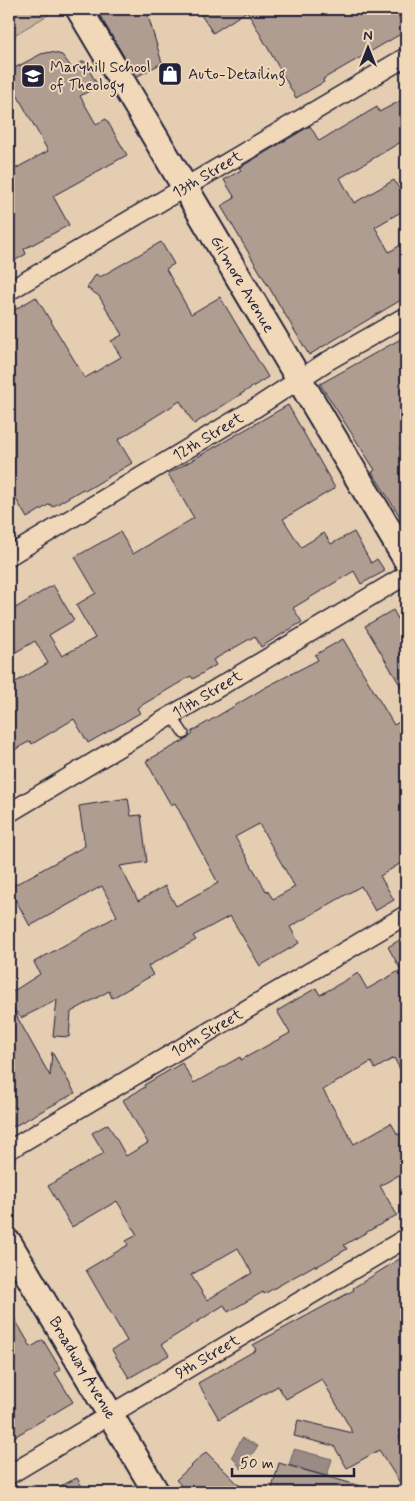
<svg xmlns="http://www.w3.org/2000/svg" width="415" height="1501" font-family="Mynerve,sans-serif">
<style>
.green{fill:#c4b19e;stroke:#736a6c}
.water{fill:#9a8b84;stroke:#6a6167}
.building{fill:#af9d91;stroke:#22223b;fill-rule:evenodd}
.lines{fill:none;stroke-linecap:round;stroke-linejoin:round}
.lane-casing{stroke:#22223b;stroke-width:12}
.street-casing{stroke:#22223b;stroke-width:21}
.secondary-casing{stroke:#22223b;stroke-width:29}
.lane{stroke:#f1d8b9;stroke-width:9}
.street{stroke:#f1d8b9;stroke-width:18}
.secondary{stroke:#f1d8b9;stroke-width:25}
.labels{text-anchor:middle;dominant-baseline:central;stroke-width:4;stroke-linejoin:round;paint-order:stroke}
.poi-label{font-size:16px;fill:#22223b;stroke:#f1d8b9;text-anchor:start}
.street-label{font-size:16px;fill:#22223b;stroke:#f1d8b9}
</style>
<rect width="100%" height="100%" fill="#e5cdb2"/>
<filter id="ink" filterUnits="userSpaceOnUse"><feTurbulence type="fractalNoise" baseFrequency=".02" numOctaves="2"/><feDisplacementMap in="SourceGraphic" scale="10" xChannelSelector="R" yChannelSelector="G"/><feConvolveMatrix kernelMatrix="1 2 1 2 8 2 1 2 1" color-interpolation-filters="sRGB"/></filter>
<g filter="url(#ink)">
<!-- green -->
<path class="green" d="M9,9H58L9,38Z"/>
<!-- water -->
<path class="water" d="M242,1438L258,1446L241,1469L232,1456Z
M294,1449L332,1459L327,1476L289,1465Z"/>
<!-- building -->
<path class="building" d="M96,9H146L162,63L136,77Z
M197,9H395L406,31L323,79L324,82L296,98L247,11L213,33Z
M51,52L62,55L72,68L84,61L98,86L80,96L96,124L106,119L127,155L53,196L69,225L24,249L26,254L9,264V172L48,151L9,80V71L41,54Z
M406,98V139L340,178L354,203L394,180L406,201V209L375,227L389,252L406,242V297L309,355L221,206L235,198L224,180L241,170L239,168L310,126L319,141L377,107L379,112Z
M161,242L174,264L166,269L191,314L220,297L268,377L194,424L180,401L118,440L132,463L85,491L83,489L52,507L50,504L27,518L9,487V313L36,297L85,378L121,357L111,341L122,335L99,296L87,288L96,274L100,277Z
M406,336V444L399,448L406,459V526L372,472L375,470L320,384Z
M288,405L335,488L283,519L301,547L324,533L331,544L354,532L371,563L377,559L385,571L361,584L354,571L293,608L302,622L261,647L255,636L213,660L216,665L193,679L191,676L137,708L140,713L88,743L74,719L32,744L30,741L9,753V686L48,663L35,641L9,656V612L53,585L74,620L49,635L62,656L95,638L76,605L96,593L75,557L120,532L133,554L194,518L168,474Z
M393,610L406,633V695L365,626Z
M343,639L394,725L406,718V860L380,876L394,900L375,911L361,886L290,927L299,943L260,966L230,916L193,936L196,940L148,966L153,975L112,998L109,991L71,1012L69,1037L53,1036L57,1000L21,1018L11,1006L50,1076L52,1052L75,1093L9,1129V994L40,974L34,962L117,916L102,886L30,926L9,888L85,846L79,806L128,798L131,816L141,815L147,862L120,866L138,901L165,886L176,906L218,883L175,803L171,805L146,761L187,739L193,734L191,732L266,687L318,660L315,655ZM259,824L295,887L273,899L267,890L266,891L235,837Z
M406,936V1080L394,1058L375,1069L371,1062L323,1090L354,1144L391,1123L398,1135L406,1130V1171L380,1186L397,1215L344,1245L347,1249L316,1267L315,1265L264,1294L263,1292L228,1312L224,1305L162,1344L169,1355L129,1378L112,1350L127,1341L86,1270L128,1245L126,1241L137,1235L117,1201L72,1227L48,1186L104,1153L92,1133L108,1124L126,1156L148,1143L123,1100L145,1087L144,1085L182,1063L194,1083L240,1057L241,1060L290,1033L277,1011L316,988L320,995L358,973L367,989L401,970L388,947ZM238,1248L252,1273L207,1300L191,1275Z
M401,1258L406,1267V1427L399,1431L402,1435L399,1437L406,1448V1492L379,1450L347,1468L334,1446L294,1436L298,1420L353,1433L322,1379L286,1399L278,1386L219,1419L198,1383L256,1350L253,1345L354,1290L353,1288Z
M9,1309L31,1347L43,1340L61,1370L55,1373L73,1402L9,1440Z
M206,1452L246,1492H188L176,1480Z
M279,1463L364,1487V1492H271Z
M77,1478L85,1492H48Z"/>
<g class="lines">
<defs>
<path id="lane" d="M172,716L184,734"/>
<g id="street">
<path id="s1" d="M9,291L406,57"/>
<path id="s2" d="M9,556L257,407L326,362L406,316"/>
<path id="s3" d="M9,813L406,575"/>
<path id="s4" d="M9,1150L406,915"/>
<path id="s5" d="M9,1475L406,1238"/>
</g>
<g id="secondary">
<path id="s6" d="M79,9L406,559"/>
<path id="s7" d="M9,1243L156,1492"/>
</g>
</defs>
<!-- lane casing -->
<use href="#lane" class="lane-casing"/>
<!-- street casing -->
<use href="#street" class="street-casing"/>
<!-- secondary casing -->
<use href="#secondary" class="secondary-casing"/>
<!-- lane -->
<use href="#lane" class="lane"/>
<!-- street -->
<use href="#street" class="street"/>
<!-- secondary -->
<use href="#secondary" class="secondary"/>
</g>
</g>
<!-- icons -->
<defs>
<symbol id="shop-square" viewBox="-11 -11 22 22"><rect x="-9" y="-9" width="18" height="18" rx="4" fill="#22223b" stroke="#f1d8b9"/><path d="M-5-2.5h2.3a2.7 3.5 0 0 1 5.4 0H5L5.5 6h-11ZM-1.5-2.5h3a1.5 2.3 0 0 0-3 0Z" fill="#fff"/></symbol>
<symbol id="university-square" viewBox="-11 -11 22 22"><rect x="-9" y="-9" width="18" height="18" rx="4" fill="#22223b" stroke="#f1d8b9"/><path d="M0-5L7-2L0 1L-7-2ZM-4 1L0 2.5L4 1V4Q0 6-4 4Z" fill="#fff"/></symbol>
</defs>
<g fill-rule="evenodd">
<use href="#shop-square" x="156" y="60" width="28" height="28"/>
<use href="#university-square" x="19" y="62" width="28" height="28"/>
</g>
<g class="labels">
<!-- poi labels -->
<g class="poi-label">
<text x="50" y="67">Maryhill School<tspan x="50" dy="18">of Theology</tspan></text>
<text x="188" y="74">Auto-Detailing</text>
</g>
<!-- street labels -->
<g class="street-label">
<text stroke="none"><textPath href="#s1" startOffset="230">13th Street</textPath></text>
<text stroke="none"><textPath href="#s6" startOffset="320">Gilmore Avenue</textPath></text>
<text stroke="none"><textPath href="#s2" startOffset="232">12th Street</textPath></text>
<text stroke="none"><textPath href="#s3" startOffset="231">11th Street</textPath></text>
<text stroke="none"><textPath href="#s4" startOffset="230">10th Street</textPath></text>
<text stroke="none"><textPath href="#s5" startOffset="231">9th Street</textPath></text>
<text stroke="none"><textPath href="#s7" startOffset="145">Broadway Avenue</textPath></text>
</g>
</g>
<!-- margin -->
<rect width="415" height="1501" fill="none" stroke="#f1d8b9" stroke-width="30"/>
<rect x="15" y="15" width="385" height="1471" fill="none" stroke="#22223b" stroke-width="2" filter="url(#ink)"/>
<!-- north arrow -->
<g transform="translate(368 48)" stroke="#f1d8b9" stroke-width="4" paint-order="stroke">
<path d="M0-4L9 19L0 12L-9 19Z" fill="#22223b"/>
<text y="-8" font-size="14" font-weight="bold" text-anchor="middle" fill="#22223b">N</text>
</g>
<!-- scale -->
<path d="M232 1468v8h122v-8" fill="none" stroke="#22223b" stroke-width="2.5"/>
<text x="240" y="1468" font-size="15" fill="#22223b" stroke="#f1d8b9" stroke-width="4" paint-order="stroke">50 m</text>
</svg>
